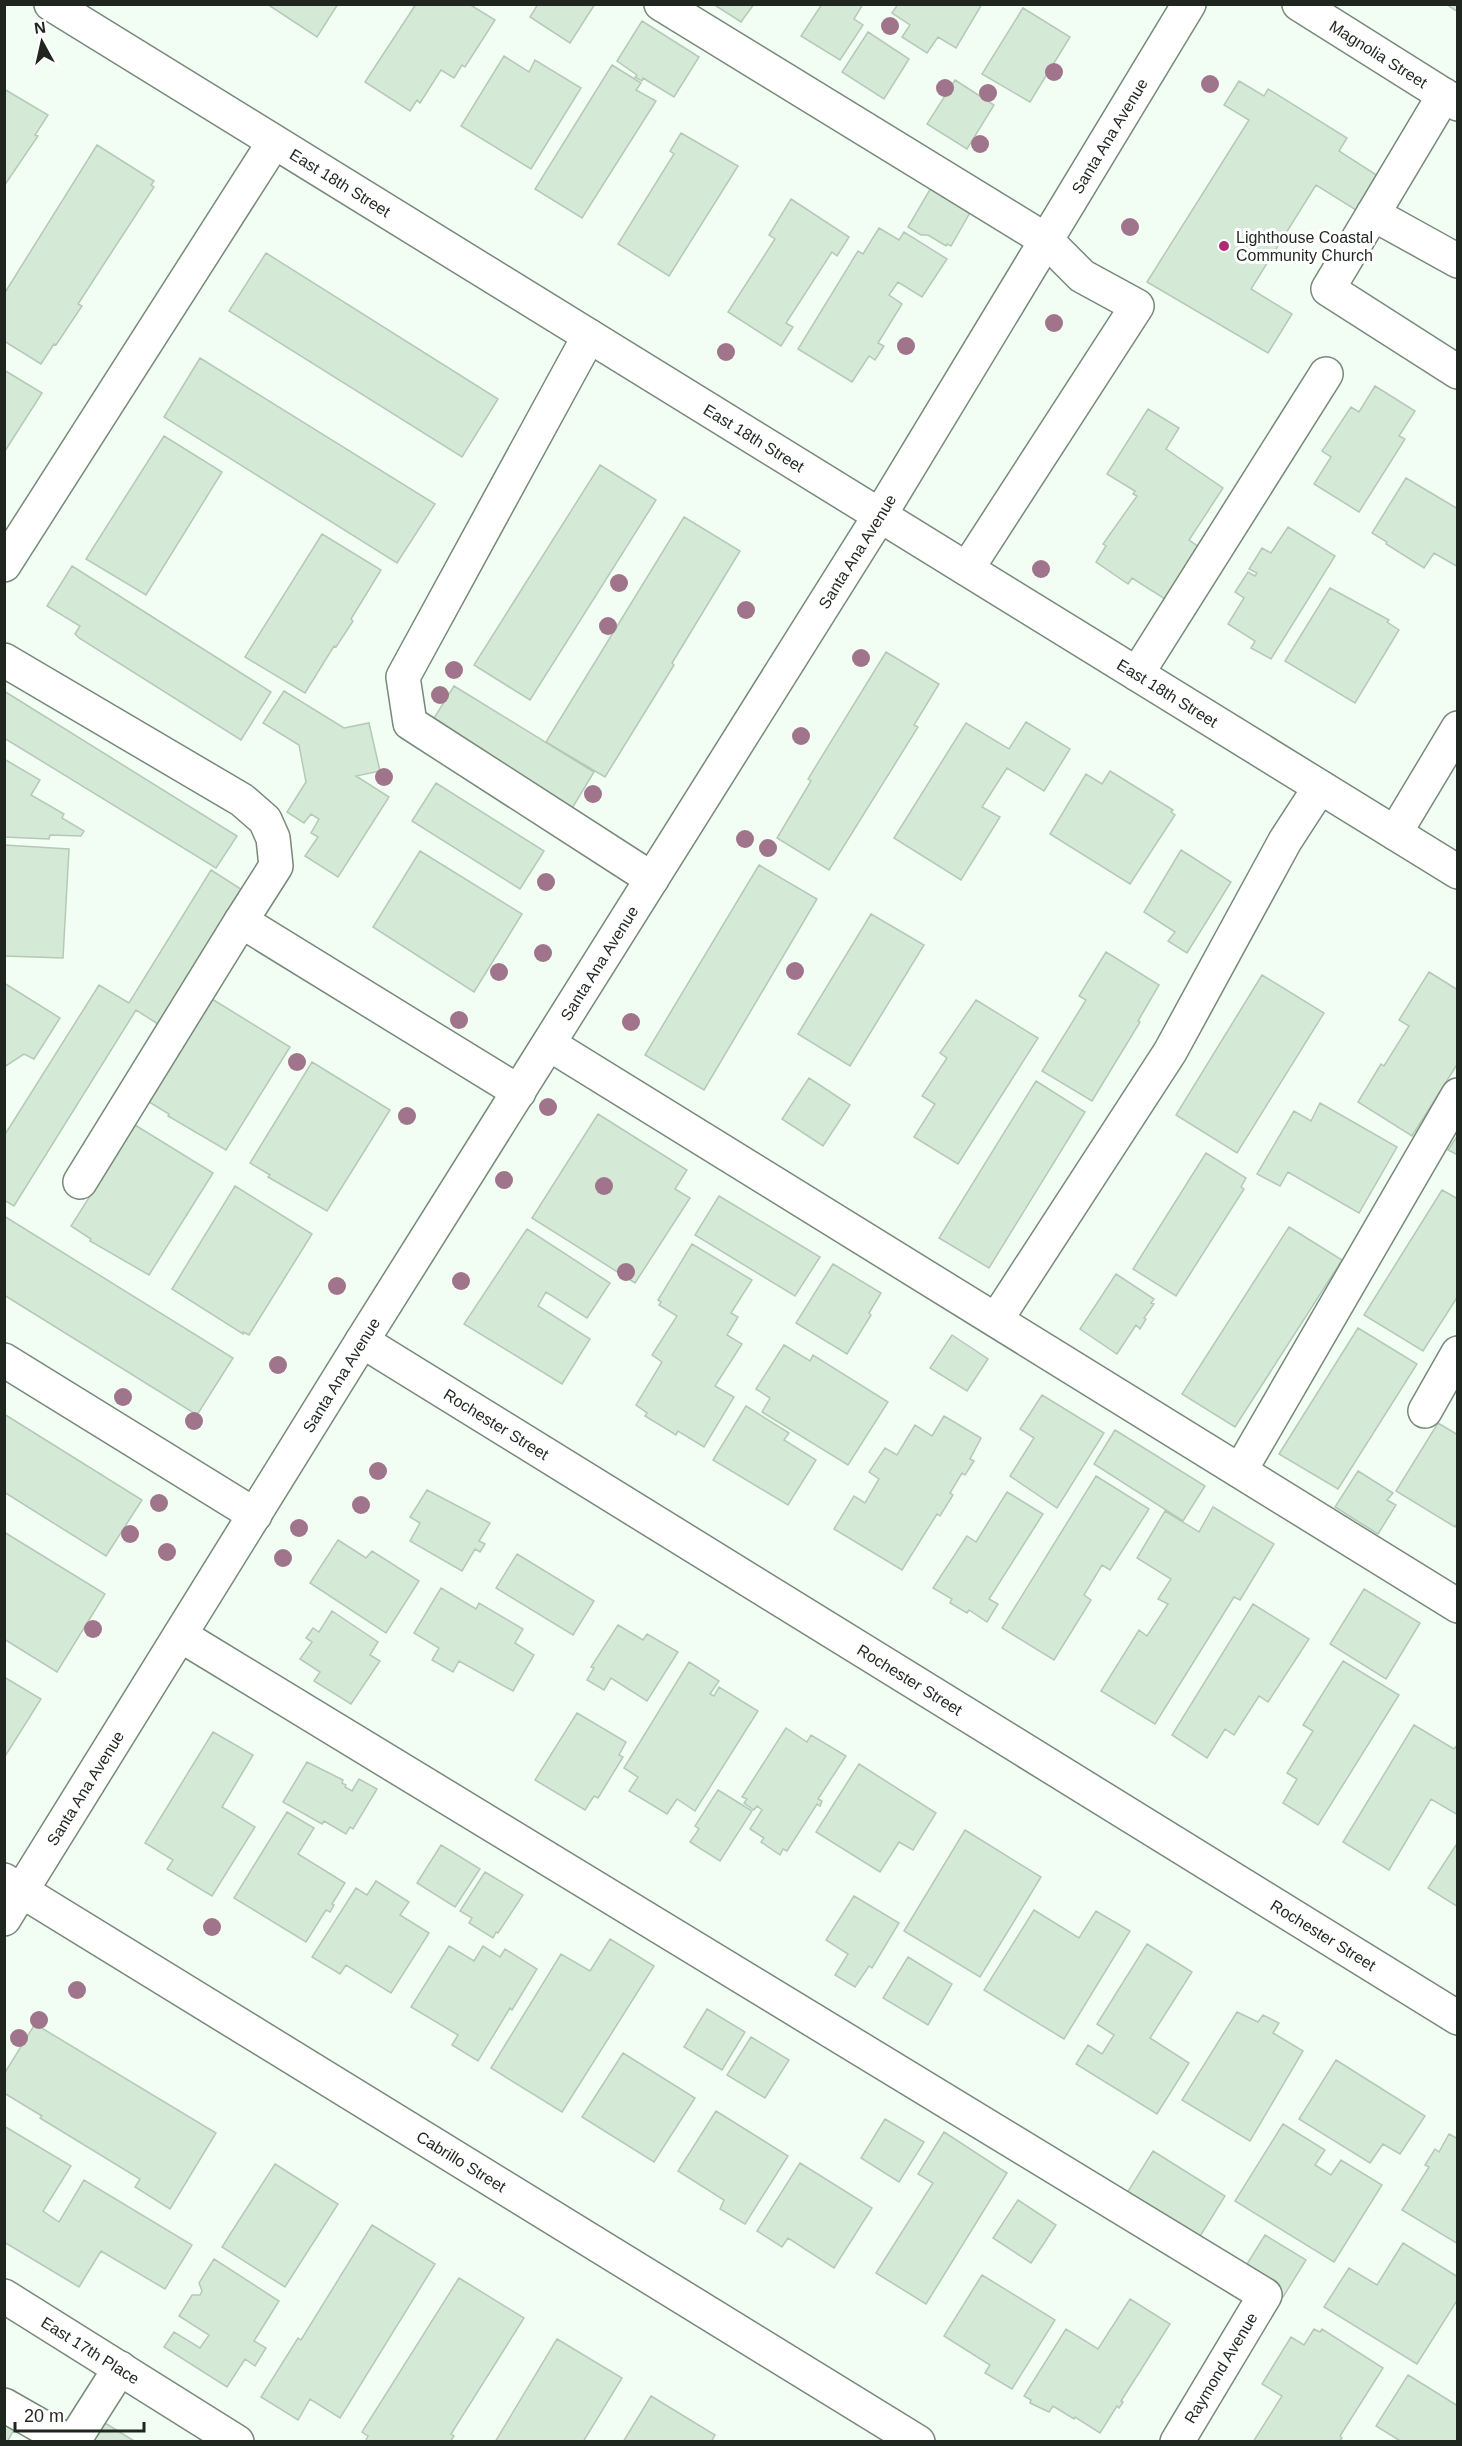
<svg xmlns="http://www.w3.org/2000/svg" width="1462" height="2446" font-family="Arial,sans-serif">
<style>
.building{fill:#d5e9d7;stroke:#b5c9b7;stroke-width:1.5}
.lines{fill:none;stroke-linecap:round;stroke-linejoin:round}
.minor-casing{stroke:#778979;stroke-width:36}
.minor{stroke:#fff;stroke-width:33}
.tree{fill:#a0748a}
.poi-dot{fill:#b12a6f;stroke:#fff;stroke-width:2}
.labels{text-anchor:middle;dominant-baseline:central;stroke-width:6;stroke-linejoin:round;paint-order:stroke}
.street-label{font-size:16px;fill:#1e261f;stroke:#fff}
.poi-label{font-size:16px;fill:#1e261f;stroke:#fff;text-anchor:start}
</style>
<rect width="100%" height="100%" fill="#f2fef3"/>
<!-- building -->
<path class="building" d="M267,4H338L317,37Z
M416,4H469L495,20L465,67L462,65L454,78L441,70L420,103L417,100L410,111L365,82Z
M538,4H595L570,43L530,17Z
M713,4H754L741,22Z
M822,4H863L854,19L863,25L840,60L801,36Z
M898,4H982L956,48L938,37L927,53L902,37L910,25L892,13Z
M1446,4H1458V12Z
M1023,8L1070,37L1030,102L982,74Z
M642,21L699,57L674,97L643,78L642,81L635,77L637,75L617,61Z
M868,32L909,59L884,99L842,72Z
M504,56L529,72L535,60L581,88L531,169L461,126Z
M612,65L641,83L636,90L656,101L582,218L535,189Z
M955,80L994,105L967,149L927,124Z
M1239,81L1264,96L1268,89L1347,138L1339,151L1378,176L1356,210L1316,185L1251,289L1292,314L1268,353L1147,282L1249,120L1224,105Z
M4,89L48,115L35,135L38,136L4,186Z
M681,133L738,166L669,276L618,244L674,154L670,151Z
M97,145L154,181L151,185L154,187L78,304L82,306L56,345L54,344L41,364L4,341V294Z
M932,186L971,211L951,246L947,244L946,246L928,235H921L908,227Z
M791,199L849,237L837,256L832,252L786,323L793,327L781,346L728,312L775,239L769,235Z
M879,228L899,240L904,232L947,259L922,297L898,282L889,295L902,304L878,343L884,346L875,360L869,356L852,382L798,349L858,251L863,254Z
M266,253L498,399L462,457L229,311Z
M200,358L435,504L397,563L164,417Z
M4,370L42,393L5,451H4Z
M1375,386L1415,411L1399,436L1405,439L1359,512L1314,484L1331,457L1322,451L1351,407L1359,412Z
M1148,409L1179,428L1166,449L1223,488L1189,540L1199,547L1165,599L1132,578L1128,584L1096,562L1106,546L1103,544L1137,496L1133,494L1135,491L1107,474Z
M164,436L222,472L146,595L86,559Z
M600,465L656,500L530,700L474,665Z
M1406,478L1458,509V567L1434,553L1424,568L1386,544L1387,542L1372,533Z
M684,517L740,551L672,663L674,665L605,777L546,742Z
M1288,527L1335,556L1271,659L1251,648L1255,641L1228,624L1244,598L1235,592L1248,572L1255,576L1257,573L1249,569L1262,548L1271,553Z
M322,534L381,570L351,619L353,621L336,647L334,646L305,693L245,657Z
M72,566L271,692L241,740L79,638L75,634L80,626L47,606Z
M1330,588L1389,620L1387,622L1399,630L1355,703L1285,661Z
M886,652L939,684L914,725L918,727L829,870L777,838L811,781L808,779Z
M454,686L594,772L571,810L431,723Z
M4,691L237,836L216,868L4,738Z
M284,691L344,728L369,723L380,771L356,776L389,797L338,877L305,856L318,837L311,833L319,819L311,814L304,823L287,812L306,782L299,745L263,723Z
M1026,722L1070,749L1044,791L1007,768L982,807L1000,817L961,880L894,838L966,723L1009,749Z
M4,759L40,780L31,795L64,814L62,818L84,831L81,836L50,835L49,839L4,837Z
M1110,771L1173,810L1171,812L1175,815L1130,884L1050,834L1086,774L1102,784Z
M436,783L544,851L520,889L412,821Z
M4,845L69,849L63,958L4,956Z
M1181,850L1231,882L1187,953L1168,941L1175,932L1144,912Z
M420,851L522,914L474,992L373,927Z
M759,865L817,899L704,1090L645,1055Z
M211,870L244,891L161,1026L136,1010L14,1206L4,1200V1136L99,985L129,1003Z
M871,914L924,945L850,1066L798,1034Z
M1106,952L1159,985L1138,1021L1140,1022L1092,1101L1042,1071L1086,1000L1079,996Z
M1429,972L1458,990V1063L1412,1136L1358,1102L1381,1064L1384,1066L1409,1026L1399,1020Z
M1262,975L1324,1013L1237,1153L1176,1115Z
M4,983L60,1018L34,1059L24,1054L4,1067Z
M212,999L290,1047L226,1150L168,1116L169,1114L149,1102Z
M976,1000L1038,1038L958,1164L914,1137L935,1104L922,1096L947,1058L940,1053Z
M312,1062L390,1110L327,1211L268,1177L270,1175L250,1163Z
M809,1078L850,1105L823,1146L782,1119Z
M1036,1081L1085,1112L989,1268L939,1238Z
M1320,1103L1397,1147L1359,1213L1288,1172L1280,1186L1257,1174L1294,1111L1311,1121Z
M598,1114L687,1170L675,1189L690,1198L635,1283L532,1218Z
M135,1125L213,1173L149,1275L90,1241L91,1239L71,1226Z
M1458,1135V1155L1448,1150Z
M1206,1153L1246,1178L1241,1187L1244,1189L1176,1296L1133,1269Z
M235,1186L312,1234L249,1335L243,1332V1334L172,1289Z
M1442,1190L1458,1199V1296L1423,1351L1364,1315Z
M719,1196L820,1257L795,1296L695,1235Z
M4,1216L233,1358L197,1415L4,1295Z
M1289,1227L1342,1260L1235,1427L1182,1394Z
M527,1229L610,1283L587,1318L546,1292L538,1306L590,1339L562,1384L464,1324Z
M692,1244L752,1280L731,1313L738,1317L727,1335L742,1344L715,1386L734,1397L704,1447L678,1431L676,1435L645,1416L647,1413L636,1405L662,1362L652,1355L677,1316L659,1305L661,1302L658,1300Z
M833,1264L881,1293L869,1313L871,1315L847,1354L796,1323Z
M1116,1274L1154,1299L1151,1303L1154,1304L1144,1318L1146,1319L1140,1329L1136,1325L1117,1354L1080,1329Z
M1358,1328L1417,1364L1338,1489L1279,1454Z
M952,1335L988,1359L967,1391L930,1368Z
M784,1345L810,1361L813,1355L888,1402L848,1465L762,1412L770,1398L756,1389Z
M1042,1395L1104,1433L1057,1508L1010,1476L1034,1438L1020,1429Z
M746,1406L789,1433L784,1440L816,1460L788,1505L713,1460Z
M4,1414L142,1500L106,1556L4,1492Z
M944,1416L981,1438L970,1459L974,1461L965,1475L962,1473L950,1493L953,1495L940,1516L937,1514L902,1570L834,1529L854,1496L865,1503L879,1479L869,1472L885,1448L897,1455L915,1425L932,1436Z
M1438,1423L1458,1435V1522L1455,1527L1396,1491Z
M1115,1430L1205,1486L1183,1521L1094,1464Z
M1358,1471L1393,1493L1387,1500L1396,1505L1378,1534L1335,1507Z
M1096,1476L1149,1509L1110,1570L1102,1565L1084,1595L1091,1600L1054,1660L1002,1628Z
M427,1490L490,1523L479,1541L485,1544L480,1552L475,1549L462,1571L410,1541L420,1523L410,1517Z
M1007,1492L1043,1514L989,1599L998,1604L987,1622L969,1610L967,1613L950,1603L952,1599L933,1588L967,1536L976,1542Z
M1213,1507L1274,1544L1240,1600L1234,1597L1155,1724L1101,1691L1139,1630L1147,1636L1168,1604L1158,1599L1171,1579L1137,1558L1165,1511L1199,1532Z
M4,1532L105,1594L57,1672L4,1639Z
M338,1540L366,1558L372,1551L419,1581L386,1633L310,1583Z
M517,1554L594,1601L573,1635L496,1588Z
M441,1588L476,1609L479,1603L523,1629L515,1643L534,1655L513,1691L459,1661L453,1672L432,1660L439,1648L414,1633Z
M1364,1589L1420,1623L1386,1679L1330,1644Z
M1253,1604L1309,1639L1268,1702L1259,1696L1234,1735L1225,1729L1207,1758L1172,1735Z
M332,1611L378,1642L370,1655L380,1661L351,1704L314,1681L320,1672L300,1659L312,1642L306,1638L313,1628L319,1632Z
M618,1625L643,1640L647,1634L678,1652L647,1701L611,1678L604,1690L587,1680L594,1668L591,1667Z
M1343,1661L1399,1695L1318,1825L1283,1803L1297,1779L1287,1773L1313,1731L1303,1725Z
M689,1662L719,1681L710,1694L714,1696L719,1687L758,1711L695,1811L677,1799L667,1814L629,1791L638,1777L624,1768Z
M4,1677L41,1699L4,1758Z
M577,1713L626,1742L619,1755L623,1757L598,1798L594,1796L585,1810L535,1780Z
M1414,1725L1454,1749L1458,1744V1815L1431,1799L1389,1870L1343,1842Z
M786,1728L807,1742L811,1735L846,1756L818,1799L822,1801L820,1806L817,1804L787,1851L783,1849L780,1855L761,1842L764,1838L750,1829L762,1810L757,1806L754,1810L744,1803L747,1799L742,1797Z
M213,1732L253,1755L222,1807L255,1827L212,1896L167,1869L173,1860L145,1843Z
M307,1762L343,1780L342,1783L346,1785L345,1787L352,1791L359,1779L377,1789L353,1829L350,1827L346,1834L324,1821L322,1824L283,1802Z
M859,1764L936,1813L913,1850L899,1842L880,1872L816,1832Z
M718,1790L752,1811L720,1861L690,1842L699,1829L695,1826Z
M287,1812L314,1828L298,1854L345,1883L332,1904L334,1905L330,1912L326,1910L306,1942L234,1898Z
M965,1830L1041,1877L980,1977L904,1931Z
M1458,1842V1907L1428,1888Z
M441,1845L480,1869L455,1907L417,1883Z
M485,1872L523,1895L498,1933L496,1932L493,1938L469,1923L472,1918L460,1911Z
M376,1881L409,1902L400,1915L429,1933L391,1993L346,1965L340,1974L312,1957L356,1888L367,1895Z
M854,1896L899,1923L872,1968L869,1966L855,1987L835,1975L848,1954L826,1940Z
M1034,1910L1079,1938L1096,1911L1130,1931L1064,2039L984,1990Z
M610,1939L654,1966L562,2112L491,2068L561,1954L590,1971Z
M1147,1944L1192,1972L1150,2038L1189,2063L1157,2114L1076,2064L1088,2045L1102,2054L1114,2035L1097,2024Z
M449,1946L474,1961L483,1946L500,1957L505,1949L537,1969L512,2010L510,2008L478,2061L452,2045L458,2035L411,2007Z
M908,1957L952,1984L928,2025L883,1998Z
M707,2009L745,2032L722,2070L684,2047Z
M1237,2012L1258,2022L1263,2015L1279,2023L1273,2033L1303,2051L1250,2141L1182,2100Z
M35,2024L216,2133L170,2209L135,2187L140,2179L40,2118L42,2116L4,2093V2074Z
M751,2037L789,2060L765,2098L727,2075Z
M623,2053L695,2098L654,2162L582,2117Z
M1336,2060L1425,2116L1400,2154L1383,2144L1370,2163L1299,2119Z
M716,2111L788,2156L745,2224L720,2209L724,2200L678,2171Z
M885,2119L924,2142L899,2182L861,2158Z
M1283,2124L1325,2150L1315,2165L1331,2175L1341,2160L1382,2185L1334,2262L1235,2201Z
M4,2126L71,2166L43,2211L59,2222L84,2180L192,2245L165,2289L101,2251L79,2287L4,2242Z
M944,2132L1007,2173L926,2304L876,2273L933,2183L918,2174Z
M1449,2134L1458,2139V2244L1402,2210L1429,2167L1425,2165L1435,2149L1439,2152Z
M1153,2151L1225,2196L1199,2238L1127,2193Z
M800,2163L872,2208L834,2268L788,2238L782,2247L757,2231Z
M275,2164L338,2204L285,2287L222,2247Z
M1018,2200L1056,2225L1031,2263L993,2238Z
M372,2225L435,2264L340,2418L310,2399L298,2420L261,2397L298,2338L301,2340Z
M1265,2235L1306,2260L1283,2297L1242,2272Z
M1403,2243L1458,2277V2299L1417,2364L1324,2307L1349,2268L1377,2285Z
M214,2259L279,2301L254,2341L266,2348L255,2366L245,2359L227,2387L164,2347L174,2332L200,2348L209,2335L179,2316L192,2295H200L202,2291L199,2283Z
M982,2275L1055,2320L1012,2389L985,2373L990,2365L944,2336Z
M459,2278L524,2318L451,2434L454,2436L450,2442H365L368,2436L362,2432Z
M1130,2299L1170,2324L1121,2401L1123,2402L1119,2408L1117,2406L1100,2433L1075,2417L1074,2419L1053,2406L1049,2412L1030,2403L1031,2400L1024,2396L1066,2329L1098,2349Z
M1314,2329L1320,2332L1322,2329L1383,2368L1340,2436L1342,2438L1339,2442H1253L1282,2396L1262,2384L1291,2337L1304,2345Z
M557,2339L622,2378L583,2442H495Z
M1408,2375L1458,2406V2442H1402L1376,2426Z
M651,2396L715,2435L711,2442H623Z
M4,2422L15,2428L7,2442H4Z
M105,2423L136,2442H93Z"/>
<g class="lines">
<defs>
<g id="minor">
<path id="s1" d="M51,4L1458,872"/>
<path d="M661,4L1046,240L1082,276L1137,306L967,569"/>
<path id="s2" d="M1299,4L1458,104"/>
<path d="M1444,95L1373,214L1458,261"/>
<path d="M1373,214L1328,289L1458,372"/>
<path d="M589,336L403,677L410,723L652,879"/>
<path d="M4,565L274,142"/>
<path d="M4,660L242,800L265,820L273,838L276,866L241,921"/>
<path d="M1137,674L1326,374"/>
<path d="M1395,833L1458,728"/>
<path d="M549,1044L1458,1606"/>
<path d="M80,1182L241,921L519,1092"/>
<path d="M996,1320L1170,1052L1285,841L1320,787"/>
<path id="s3" d="M362,1341L1458,2018"/>
<path d="M4,1360L255,1515"/>
<path d="M1425,1411L1458,1353"/>
<path d="M1240,1471L1458,1095"/>
<path d="M180,1635L1265,2295L1177,2442"/>
<path id="s4" d="M4,1880L918,2442"/>
<path id="s5" d="M4,1919L362,1341L880,515L1189,4"/>
<path id="s6" d="M4,2296L237,2442"/>
<path d="M4,2405L69,2442"/>
<path d="M73,2442L120,2368"/>
</g>
</defs>
<!-- minor casing -->
<use href="#minor" class="minor-casing"/>
<!-- minor -->
<use href="#minor" class="minor"/>
</g>
<!-- trees -->
<g class="tree">
<circle cx="890" cy="26" r="9"/>
<circle cx="1054" cy="72" r="9"/>
<circle cx="1210" cy="84" r="9"/>
<circle cx="945" cy="88" r="9"/>
<circle cx="988" cy="93" r="9"/>
<circle cx="980" cy="144" r="9"/>
<circle cx="1130" cy="227" r="9"/>
<circle cx="1054" cy="323" r="9"/>
<circle cx="906" cy="346" r="9"/>
<circle cx="726" cy="352" r="9"/>
<circle cx="1041" cy="569" r="9"/>
<circle cx="619" cy="583" r="9"/>
<circle cx="746" cy="610" r="9"/>
<circle cx="608" cy="626" r="9"/>
<circle cx="861" cy="658" r="9"/>
<circle cx="454" cy="670" r="9"/>
<circle cx="440" cy="695" r="9"/>
<circle cx="801" cy="736" r="9"/>
<circle cx="384" cy="777" r="9"/>
<circle cx="593" cy="794" r="9"/>
<circle cx="745" cy="839" r="9"/>
<circle cx="768" cy="848" r="9"/>
<circle cx="546" cy="882" r="9"/>
<circle cx="543" cy="953" r="9"/>
<circle cx="795" cy="971" r="9"/>
<circle cx="499" cy="972" r="9"/>
<circle cx="459" cy="1020" r="9"/>
<circle cx="631" cy="1022" r="9"/>
<circle cx="297" cy="1062" r="9"/>
<circle cx="548" cy="1107" r="9"/>
<circle cx="407" cy="1116" r="9"/>
<circle cx="504" cy="1180" r="9"/>
<circle cx="604" cy="1186" r="9"/>
<circle cx="626" cy="1272" r="9"/>
<circle cx="461" cy="1281" r="9"/>
<circle cx="337" cy="1286" r="9"/>
<circle cx="278" cy="1365" r="9"/>
<circle cx="123" cy="1397" r="9"/>
<circle cx="194" cy="1421" r="9"/>
<circle cx="378" cy="1471" r="9"/>
<circle cx="159" cy="1503" r="9"/>
<circle cx="361" cy="1505" r="9"/>
<circle cx="299" cy="1528" r="9"/>
<circle cx="130" cy="1534" r="9"/>
<circle cx="167" cy="1552" r="9"/>
<circle cx="283" cy="1558" r="9"/>
<circle cx="93" cy="1629" r="9"/>
<circle cx="212" cy="1927" r="9"/>
<circle cx="77" cy="1990" r="9"/>
<circle cx="39" cy="2020" r="9"/>
<circle cx="19" cy="2038" r="9"/>
</g>
<!-- markers -->
<circle class="poi-dot" cx="1224" cy="246" r="6"/>
<g class="labels">
<!-- street labels -->
<g class="street-label">
<text stroke="none"><textPath href="#s2" startOffset="94">Magnolia Street</textPath></text>
<text stroke="none"><textPath href="#s5" startOffset="2098">Santa Ana Avenue</textPath></text>
<text stroke="none"><textPath href="#s1" startOffset="340">East 18th Street</textPath></text>
<text stroke="none"><textPath href="#s1" startOffset="826">East 18th Street</textPath></text>
<text stroke="none"><textPath href="#s5" startOffset="1612">Santa Ana Avenue</textPath></text>
<text stroke="none"><textPath href="#s1" startOffset="1312">East 18th Street</textPath></text>
<text stroke="none"><textPath href="#s5" startOffset="1126">Santa Ana Avenue</textPath></text>
<text stroke="none"><textPath href="#s5" startOffset="640">Santa Ana Avenue</textPath></text>
<text stroke="none"><textPath href="#s3" startOffset="158">Rochester Street</textPath></text>
<text stroke="none"><textPath href="#s3" startOffset="644">Rochester Street</textPath></text>
<text stroke="none"><textPath href="#s5" startOffset="154">Santa Ana Avenue</textPath></text>
<text stroke="none"><textPath href="#s3" startOffset="1130">Rochester Street</textPath></text>
<text stroke="none"><textPath href="#s4" startOffset="537">Cabrillo Street</textPath></text>
<text stroke="none"><textPath href="#s6" startOffset="102">East 17th Place</textPath></text>
<text transform="translate(1221 2368) rotate(-59)">Raymond Avenue</text>
</g>
<!-- poi labels -->
<g class="poi-label">
<text x="1236" y="237">Lighthouse Coastal<tspan x="1236" dy="18">Community Church</tspan></text>
</g>
</g>
<!-- border -->
<rect width="1462" height="2446" fill="none" stroke="#1e261f" stroke-width="12"/>
<!-- north arrow -->
<g transform="translate(42 42) rotate(352)" stroke="#ffffff" stroke-width="4.5" paint-order="stroke">
<path d="M0-4.5L10 22L0 15L-10 22Z" fill="#1e261f"/>
<text y="-9" font-size="16" font-weight="bold" text-anchor="middle" fill="#1e261f">N</text>
</g>
<!-- scale -->
<path d="M15 2422v9h129v-9" fill="none" stroke="#1e261f" stroke-width="3"/>
<text x="24" y="2422" font-size="18" fill="#1e261f" stroke="#ffffff" stroke-width="4.5" paint-order="stroke">20 m</text>
</svg>
